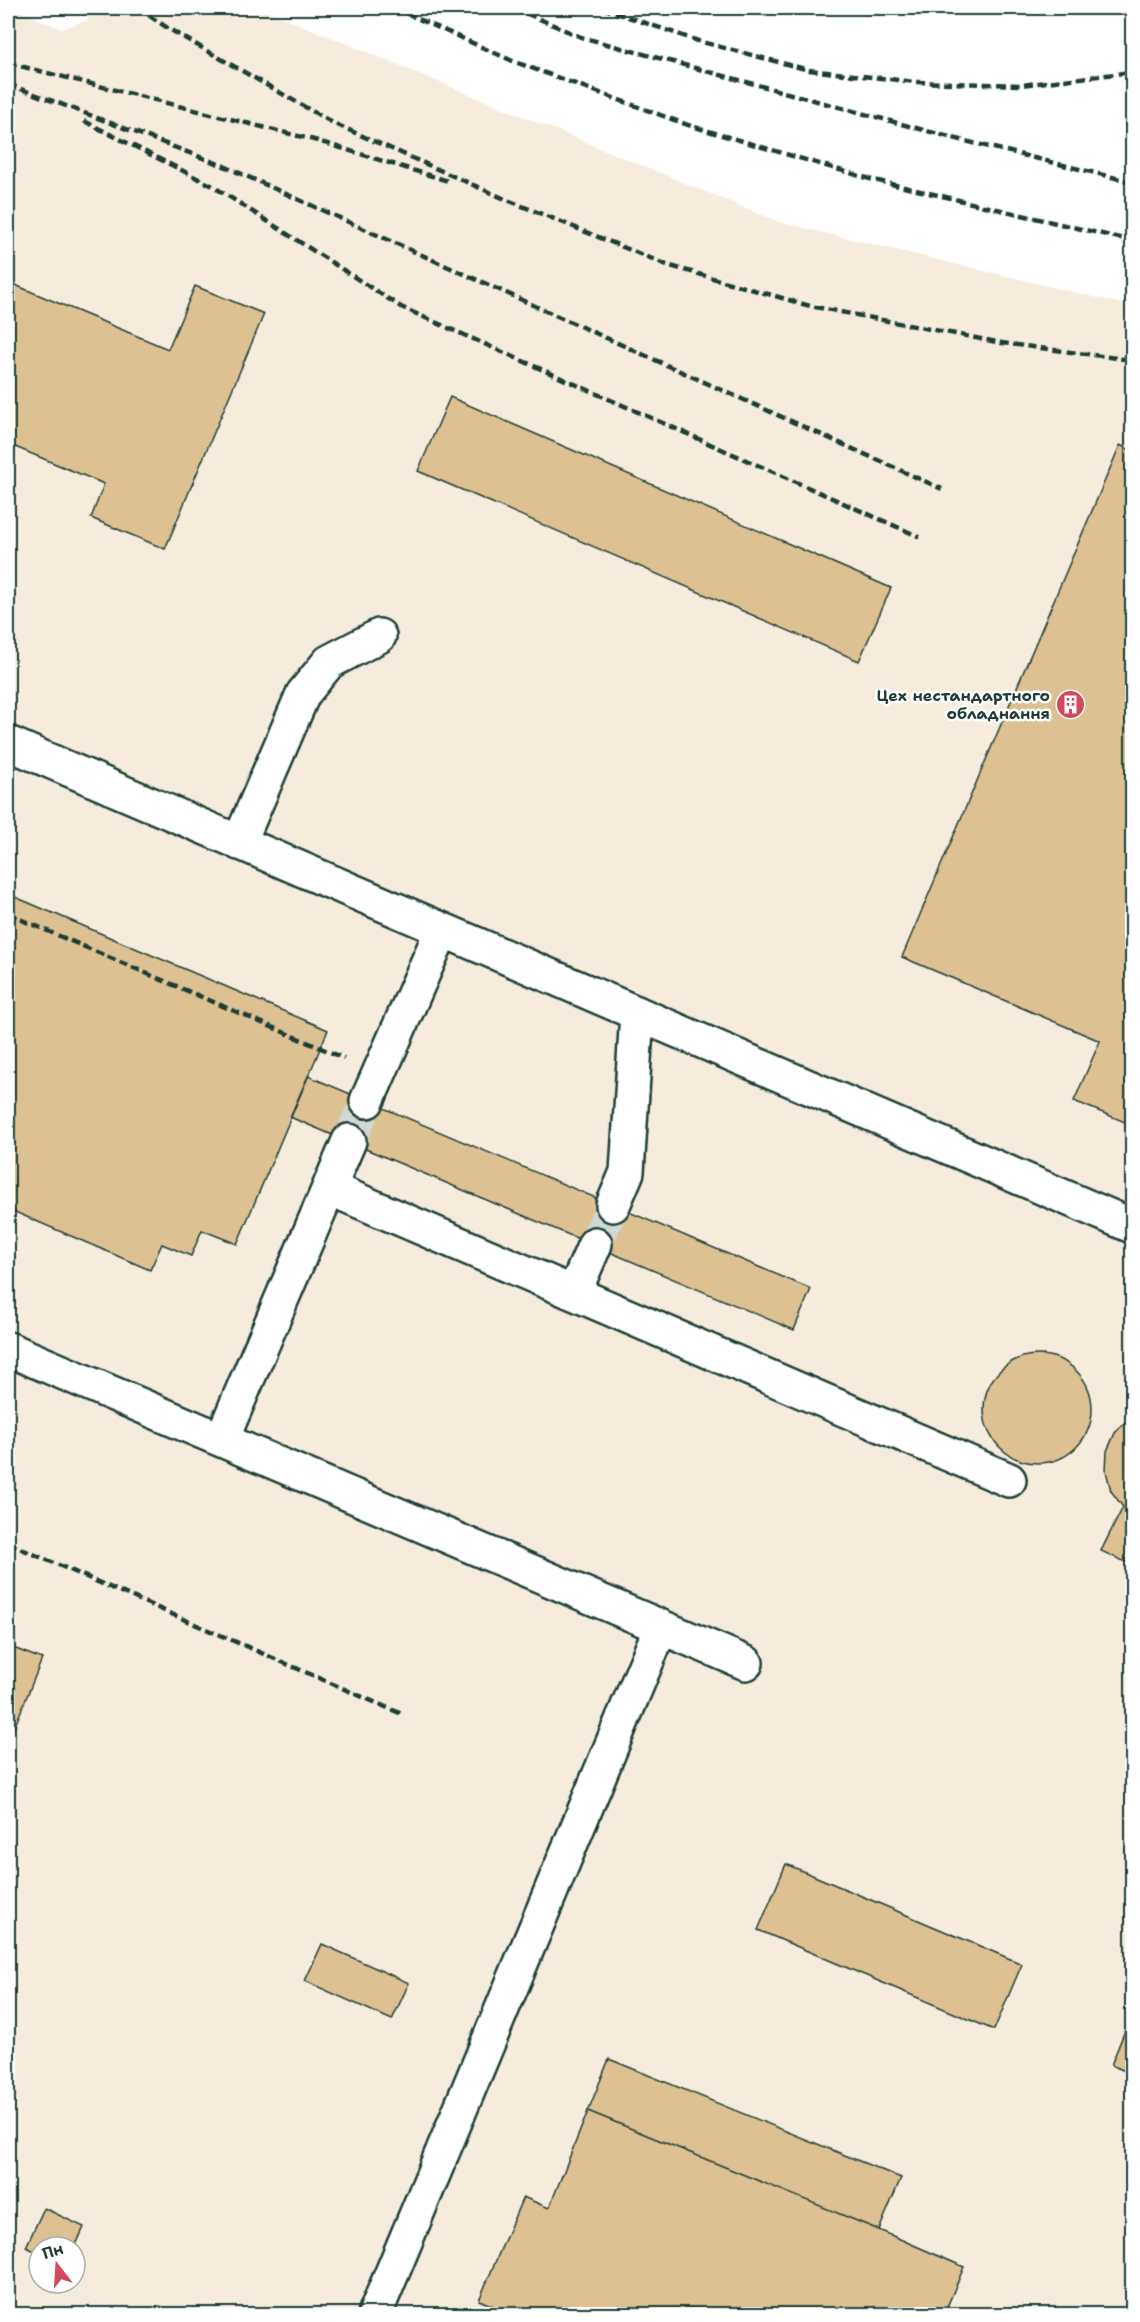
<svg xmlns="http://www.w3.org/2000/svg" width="1140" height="2322" font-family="'Shantell Sans',sans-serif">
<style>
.built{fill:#f5ecde;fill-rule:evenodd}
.building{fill:#ddc192;stroke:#1f3d34;stroke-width:1.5}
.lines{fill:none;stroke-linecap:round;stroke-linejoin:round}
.minor-tunnel{stroke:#d2d8d6;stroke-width:33;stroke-dasharray:33 16;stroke-linecap:butt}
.minor-casing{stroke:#1f3d34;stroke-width:38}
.minor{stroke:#fff;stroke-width:33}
.rail{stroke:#1f3d34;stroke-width:4.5;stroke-dasharray:9 4.5;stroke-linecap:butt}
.labels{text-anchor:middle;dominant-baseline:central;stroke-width:5;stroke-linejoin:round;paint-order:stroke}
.poi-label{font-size:16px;font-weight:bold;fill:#1f3d34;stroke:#fff;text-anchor:end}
</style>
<rect width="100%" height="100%" fill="#fff"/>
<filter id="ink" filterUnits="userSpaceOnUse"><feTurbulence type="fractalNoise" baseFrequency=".0167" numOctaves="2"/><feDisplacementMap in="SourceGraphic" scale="12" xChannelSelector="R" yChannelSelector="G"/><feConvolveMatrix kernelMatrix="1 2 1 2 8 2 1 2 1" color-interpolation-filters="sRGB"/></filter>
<g filter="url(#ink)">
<!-- built -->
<path class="built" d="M8,8H12L62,29L87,20L92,8H260L779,222L1132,306V2314H8ZM39,2247H75V2283H39Z"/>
<!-- building -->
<path class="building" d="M8,282L168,349L195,286L264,314L165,549L91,518L104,484L8,444Z
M450,397L891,588L859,661L418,471Z
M1120,445L1132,451V1125L1074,1101L1100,1041L902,957Z
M8,894L328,1030L237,1244L202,1230L191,1256L162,1244L150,1270L8,1209Z
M308,1076L811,1289L794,1330L290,1117Z
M984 1409a54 54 0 1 1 108 0a54 54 0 1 1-108 0Z
M1132,1415V1565L1101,1551L1123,1507L1111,1491L1106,1471L1107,1451L1115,1433Z
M8,1646L42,1659L8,1743Z
M786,1864L1022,1964L994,2030L758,1930Z
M322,1944L409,1983L392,2020L305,1981Z
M1132,2013V2074L1111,2065Z
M609,2059L901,2178L879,2230L588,2111Z
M588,2111L879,2230L964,2267L944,2314H512L479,2300L523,2197L549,2208Z
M44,2208L84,2227L75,2247H39V2253L26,2247Z"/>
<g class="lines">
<!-- minor-tunnel -->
<path class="minor-tunnel" d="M349,1141L367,1101
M595,1244L613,1205"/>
<defs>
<path id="minor" d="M8,743L1132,1226
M239,843L303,694L329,662L379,636
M367,1101L442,930
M329,1188L1009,1480
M613,1205L627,1172L637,1013
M574,1293L595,1244
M8,1349L746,1663
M222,1439L349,1141
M375,2314L661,1627"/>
</defs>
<!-- minor casing -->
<use href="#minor" class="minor-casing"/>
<!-- minor -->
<use href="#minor" class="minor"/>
<!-- rail -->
<path class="rail" d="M138,8L169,29L333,123L505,199L667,265L810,306L1002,343L1132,360
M394,8L515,62L688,125L870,179L1132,241
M514,8L581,37L953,138L1132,182
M602,8L698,41L809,70L915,82L1021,85L1132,72
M8,63L318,141L448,181
M8,84L224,166L942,489
M84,121L211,185L401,307L920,537
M8,914L344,1058
M8,1543L402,1714"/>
</g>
</g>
<!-- icons -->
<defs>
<symbol id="building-disc" viewBox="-11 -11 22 22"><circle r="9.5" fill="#d1495b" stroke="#fff"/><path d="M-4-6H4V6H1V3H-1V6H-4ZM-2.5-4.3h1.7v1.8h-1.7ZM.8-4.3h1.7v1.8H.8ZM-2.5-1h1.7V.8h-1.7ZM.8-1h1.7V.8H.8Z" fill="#fff"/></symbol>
</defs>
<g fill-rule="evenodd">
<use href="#building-disc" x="1054" y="688" width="33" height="33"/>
</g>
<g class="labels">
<!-- poi labels -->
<g class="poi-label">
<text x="1050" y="695">Цех нестандартного<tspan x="1050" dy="18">обладнання</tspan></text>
</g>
</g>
<!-- margin -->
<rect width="1140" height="2322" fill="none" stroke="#fff" stroke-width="30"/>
<rect x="15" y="15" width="1110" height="2292" fill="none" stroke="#1f3d34" stroke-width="2" filter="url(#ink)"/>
<!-- north arrow -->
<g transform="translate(57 2265) rotate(343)"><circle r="28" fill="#ffffff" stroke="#a5b1ae" stroke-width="1.5"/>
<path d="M0-4.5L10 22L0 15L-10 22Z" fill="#d1495b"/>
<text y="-9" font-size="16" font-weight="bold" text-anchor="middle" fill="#1f3d34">Пн</text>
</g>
</svg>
